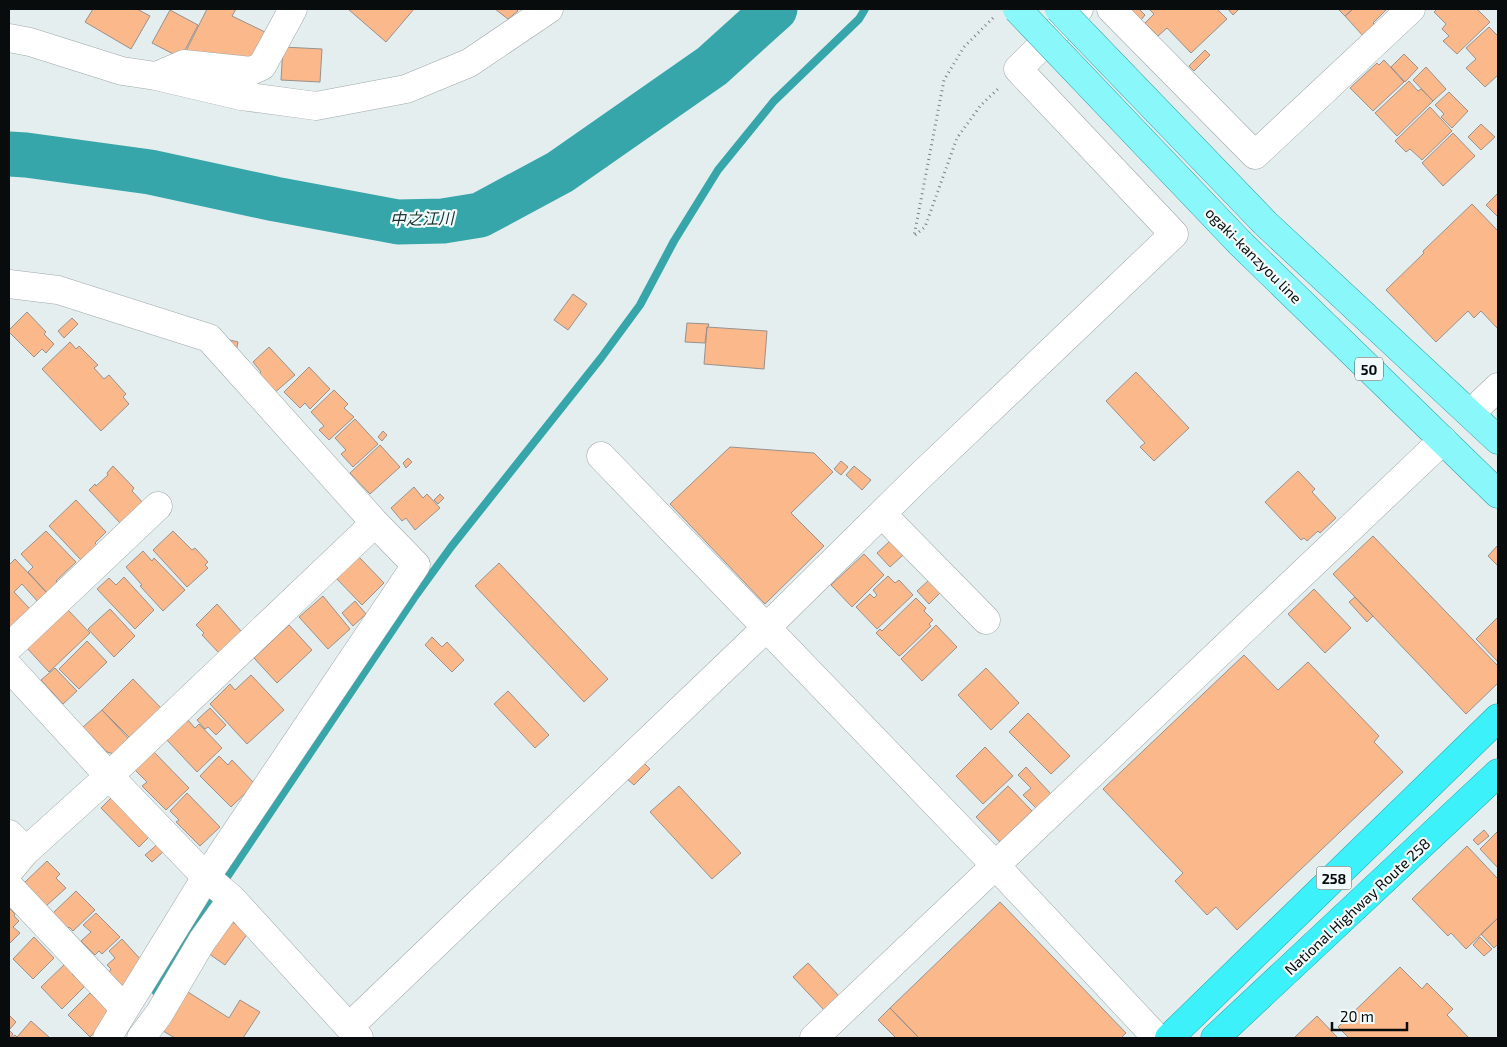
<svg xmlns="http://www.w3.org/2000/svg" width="1507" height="1047" font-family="'Exo 2','Noto Sans JP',sans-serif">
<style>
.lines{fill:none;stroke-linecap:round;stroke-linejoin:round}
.stream{stroke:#37a6ab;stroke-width:8}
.river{stroke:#37a6ab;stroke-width:45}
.building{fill:#fbb88b;stroke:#98918d}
.minor-casing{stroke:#a0a8a9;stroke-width:29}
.major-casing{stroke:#2aa1a6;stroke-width:29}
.highway-casing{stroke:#2aa1a6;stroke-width:29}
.path{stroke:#7c8282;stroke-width:3;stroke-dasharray:1 4;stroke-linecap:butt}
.minor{stroke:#fff;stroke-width:28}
.major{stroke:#8af7fb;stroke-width:28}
.highway{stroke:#3cf1f9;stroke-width:28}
.major-bridge-casing{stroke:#2aa1a6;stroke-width:29;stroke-linecap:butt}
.major-bridge{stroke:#8af7fb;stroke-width:28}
.labels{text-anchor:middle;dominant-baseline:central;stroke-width:4.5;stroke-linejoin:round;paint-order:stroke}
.shield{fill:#f2fbfb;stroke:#4f5454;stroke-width:1}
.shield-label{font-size:14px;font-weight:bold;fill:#090c0c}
.street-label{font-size:15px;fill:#090c0c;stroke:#f2fbfb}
.water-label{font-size:16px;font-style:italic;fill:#183031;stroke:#f2fbfb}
</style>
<rect width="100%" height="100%" fill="#e4eeee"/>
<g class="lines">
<!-- stream -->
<path class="stream" d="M156,992L188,932L203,913L414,598L451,547L601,358L640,305L674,241L718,170L774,101L859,19L865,9"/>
<!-- river -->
<path class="river" d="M9,154L26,155L150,172L275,199L398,222L443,221L480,215L560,172L712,66L775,9"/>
</g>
<!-- building -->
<path class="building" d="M93,9H137L150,16L131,49L85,22Z
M207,9H236L232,16L267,33L251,66L186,51Z
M348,9H414L386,42Z
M495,9H516L518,11L508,19Z
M1130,9H1139L1145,15L1141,20Z
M1149,9H1217L1227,19L1191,53L1167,28L1158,36L1145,23L1154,14Z
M1228,9H1239L1233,15Z
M1338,9H1353L1345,16Z
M1353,9H1387L1373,23L1376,26L1364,37L1345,16Z
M1437,9H1477L1490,22L1457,54L1443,41L1449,36L1442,29L1446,24L1434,12Z
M170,10L198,25L181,58L152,43Z
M1489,27L1498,36V75L1485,87L1466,68L1476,59L1466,48Z
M283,47L322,49L320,82L281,80Z
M1205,50L1210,55L1194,71L1189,66Z
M1404,54L1418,68L1405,82L1391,67Z
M1384,60L1404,82L1373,111L1350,88L1377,63L1379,65Z
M1426,67L1446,89L1433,101L1413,80Z
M1409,81L1418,91L1421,89L1433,101L1397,136L1375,113Z
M1449,92L1468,111L1452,128L1441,117L1444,114L1435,105Z
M1430,107L1452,131L1422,160L1410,149L1406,152L1395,141Z
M1481,124L1495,137L1481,150L1468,137Z
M1453,133L1475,156L1443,186L1422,163Z
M1498,193V217L1486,205Z
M1472,204L1498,231V329L1481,311L1474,318L1468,311L1436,342L1386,290L1424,253L1423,251Z
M573,294L587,304L568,330L554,320Z
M27,312L46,332L44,334L54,344L46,353L42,349L34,357L9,332V330Z
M72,318L78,324L64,338L58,331Z
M687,323L709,324L708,327H707L705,343L685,342Z
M707,327L767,331L764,369L704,364Z
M226,339L238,342L236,352Z
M70,342L76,349L79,346L98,365L94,368L104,379L109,375L126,394L123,397L129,404L101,431L42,369Z
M269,347L295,375L273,394L257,376L261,372L253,362Z
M309,367L330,389L310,409L305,403L300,408L284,392Z
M1136,372L1189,428L1154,461L1140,447L1145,443L1106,401Z
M334,390L348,404L344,408L354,417L329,440L319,430L324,426L311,412Z
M355,419L378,444L353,467L341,454L346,450L335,438Z
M383,431L387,435L382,441L378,437Z
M380,445L400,467L370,494L350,473Z
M730,447L814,453L833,472L791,513L824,546L765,604L670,504Z
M408,458L412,462L406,468L403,463Z
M841,461L848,467L841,475L834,469Z
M113,466L134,488L132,491L143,503L121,524L89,490L95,484L96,486L108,475L107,473Z
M854,466L871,480L862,490L846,475Z
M1298,471L1315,489L1312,492L1336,518L1320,533L1318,531L1307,541L1304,538L1301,540L1265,502Z
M414,487L423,498L427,494L440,508L415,530L406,518L402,521L391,508Z
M440,494L444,498L438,504L434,500Z
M76,500L106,532L95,543L97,545L81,560L49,526Z
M46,531L76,562L56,581L59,584L48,594L28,572L33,567L21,554Z
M173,531L192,550L195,548L208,562L205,565L208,568L187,587L153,550Z
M1373,536L1498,666V683L1466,714L1333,574Z
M890,541L903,555L890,567L877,553Z
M1498,545V566L1488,556Z
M143,551L152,561L154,558L185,590L163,611L140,586L142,585L126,567Z
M864,554L884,575L852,607L831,585Z
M359,557L384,583L362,605L336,578Z
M15,559L48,594L39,603L22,584L14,592L30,609L9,629V565Z
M499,563L608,679L584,702L475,586Z
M888,576L895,583L899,580L913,595L877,629L856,607L870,594L874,598L877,595L873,590Z
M124,577L154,610L135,629L97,589L109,578L116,585Z
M929,580L940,593L929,604L917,591Z
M1314,589L1351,628L1325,653L1288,614Z
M323,596L350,629L328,649L299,617Z
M1355,597L1373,616L1367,622L1349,602Z
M916,598L926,608L924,611L933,620L929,624L931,626L902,654L899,656L876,633L880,629L882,631Z
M355,601L366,614L353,626L342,613Z
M217,604L241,631L219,653L202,635L204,633L196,625Z
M67,609L90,633L49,672L26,647Z
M110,609L135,636L114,657L88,629Z
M1498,617V662L1476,639Z
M289,625L312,650L277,683L254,658Z
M936,625L957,647L922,681L901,659Z
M432,637L442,647L447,642L464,660L452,672L425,645Z
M87,641L107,662L79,689L59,669Z
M1244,655L1278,690L1308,662L1379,736L1374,742L1403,772L1237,930L1216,907L1207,915L1175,881L1183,873L1103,789Z
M55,668L77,691L63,704L41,680Z
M986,668L1019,703L991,730L958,695Z
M251,675L284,710L247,744L210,704L230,684L235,690Z
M133,679L161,708L130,738L102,710Z
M508,691L549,735L535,748L494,704Z
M210,708L226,725L216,735L208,727L205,729L197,720Z
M102,710L129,739L114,754L107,752L83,727Z
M1028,713L1070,756L1051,774L1009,732Z
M187,719L195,728L199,724L222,748L197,772L166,739Z
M985,747L1013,776L983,804L956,776Z
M153,751L189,788L166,810L142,786L147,782L134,769Z
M219,756L228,765L232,760L255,784L231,807L200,776Z
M644,763L650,769L634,785L627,779Z
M1026,767L1051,794L1036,808L1023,795L1031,788L1018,775Z
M679,786L741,853L712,879L650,812Z
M1008,786L1032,811L1000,842L976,817Z
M187,793L220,827L200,846L176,822L179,820L170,811Z
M114,795L152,834L139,847L101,808Z
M1484,830L1489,836L1478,845L1473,840Z
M1498,831V868L1480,849Z
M159,843L165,850L152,862L145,855Z
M1467,846L1498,879V918L1466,949L1451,933L1448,936L1412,899Z
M47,861L60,874L56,878L66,888L46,906L24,883Z
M76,891L95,910L73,931L69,927L67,929L52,914Z
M1000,902L1126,1033L1121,1038H919L890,1008Z
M9,908L15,914L14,916L19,921L13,927L20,933L9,944Z
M96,913L120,937L102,954L99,951L95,955L81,941L91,932L83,925Z
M227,918L248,933L225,965L205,951Z
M1498,918V944L1494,948L1481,934Z
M34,937L54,958L33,979L13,959Z
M1480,937L1492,949L1484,956L1473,945Z
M122,939L142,961L138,971L122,986L109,972L111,969L107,965L115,958L109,951Z
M67,962L76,970L72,974L85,986L62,1009L41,987Z
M808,963L839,996L824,1010L793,977Z
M1400,967L1422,989L1427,983L1453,1009L1447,1015L1468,1037L1466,1038H1349L1338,1027Z
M180,987L229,1018L240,1000L260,1012L243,1038H175L158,1028Z
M90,993L111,1014L90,1037L68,1015Z
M890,1008L919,1038H896L878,1020Z
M9,1015L16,1022L9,1030L13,1034L10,1038H9Z
M1317,1016L1338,1038H1294Z
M31,1021L50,1038H11L15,1035L17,1037Z"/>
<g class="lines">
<defs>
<path id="minor" d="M1111,9L1255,155L1411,9
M9,38L30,42L122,71L156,76L184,64L251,71L262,66L293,9
M156,76L241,96L316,106L406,89L469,63L549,9
M9,284L58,290L209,338L375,523
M1471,413L1498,387
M601,456L996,866L1157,1038
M882,514L986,620
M9,647L158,506
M9,667L109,776L206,877L232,899L359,1038
M9,834L26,851
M9,871L26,851L109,776L375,523L416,565L206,877L107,1038
M9,886L125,1009
M349,1027L767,627L917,479L1174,234L1018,69L1079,9
M141,1038L159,1014L202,941L232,899
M814,1038L1443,440"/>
<path id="major" d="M1265,223L1498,440
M1240,243L1498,494"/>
<path id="highway" d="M1169,1038L1498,718
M1215,1038L1498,773"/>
</defs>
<!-- minor casing -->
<use href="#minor" class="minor-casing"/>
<!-- major casing -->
<use href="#major" class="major-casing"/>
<!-- highway casing -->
<use href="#highway" class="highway-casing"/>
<!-- path -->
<path class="path" d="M993,18L964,47L944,80L914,236L925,227L957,138L981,105L1000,87"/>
<!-- minor -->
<use href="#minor" class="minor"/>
<!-- major -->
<use href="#major" class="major"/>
<!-- highway -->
<use href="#highway" class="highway"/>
<defs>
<path id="major-bridge" d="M1017,9L1240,243
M1059,9L1265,223"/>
</defs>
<!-- major-bridge casing -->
<use href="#major-bridge" class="major-bridge-casing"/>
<!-- major-bridge -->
<use href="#major-bridge" class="major-bridge"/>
</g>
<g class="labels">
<!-- shield labels -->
<g class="shield">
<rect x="1355" y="357.5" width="28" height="23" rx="4"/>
<rect x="1316.5" y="866.5" width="35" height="23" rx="4"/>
</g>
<g class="shield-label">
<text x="1369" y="369">50</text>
<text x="1334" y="878">258</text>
</g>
<!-- street labels -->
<g class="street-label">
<text transform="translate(1254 255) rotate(45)">ogaki-kanzyou line</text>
<text transform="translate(1357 906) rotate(-43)">National Highway Route 258</text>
</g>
<!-- water labels -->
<g class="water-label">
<text transform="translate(422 218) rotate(-1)">中之江川</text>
</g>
</g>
<!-- border -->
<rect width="1507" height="1047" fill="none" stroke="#090c0c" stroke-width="20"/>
<!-- scale -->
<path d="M1332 1022v8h75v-8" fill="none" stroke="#090c0c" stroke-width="2.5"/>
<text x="1340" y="1022" font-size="15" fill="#090c0c" stroke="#f2fbfb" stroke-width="4" paint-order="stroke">20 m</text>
</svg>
